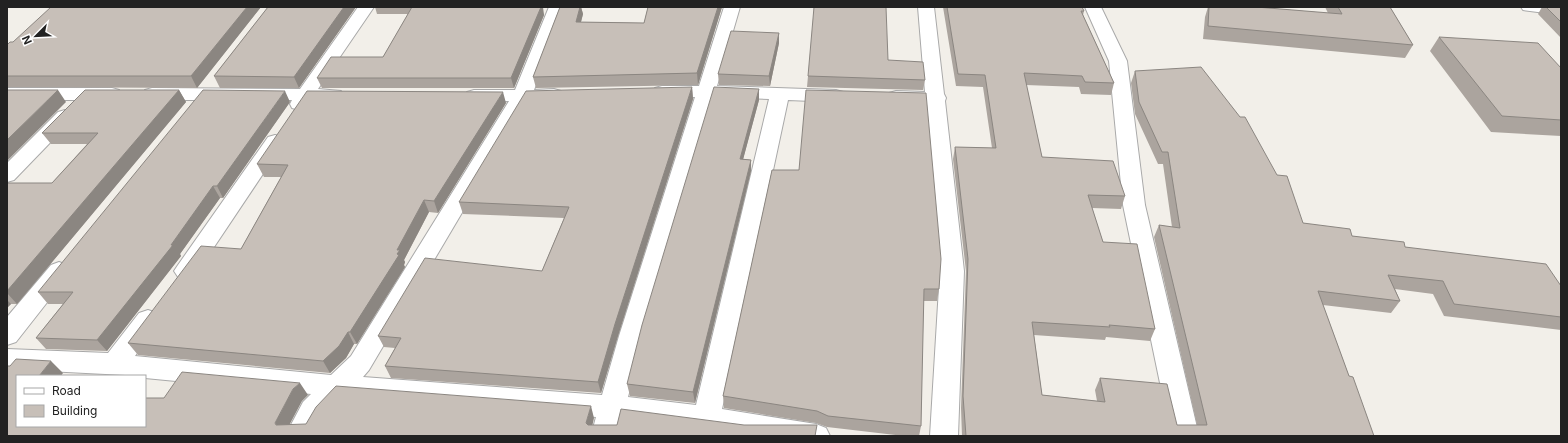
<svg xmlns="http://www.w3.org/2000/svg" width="1568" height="443" font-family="Inter,sans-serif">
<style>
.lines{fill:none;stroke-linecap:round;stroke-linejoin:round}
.minor-casing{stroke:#a9a9a9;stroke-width:2}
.minor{fill:#fff;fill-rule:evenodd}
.wall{fill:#aba49e}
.shaded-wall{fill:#8b8681}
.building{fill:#c7bfb8;stroke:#8b8681}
</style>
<rect width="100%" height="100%" fill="#f2efe9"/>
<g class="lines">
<defs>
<path id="minor" d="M358,7H374L318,89L341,91L343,95L341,99L334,101L311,100L306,108L299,110L292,108L290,104L292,100H152L145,98L143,94L145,90L152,88L300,89Z
M549,7H565L534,90L554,89L561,91L563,95L561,99L554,101H528L369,370L363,377L602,395L619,336L695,97L662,98L655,96L653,92L655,88L662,86H699L724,7H740L717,86L836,90L843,92L845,96L843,100L836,102L788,100L722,409L816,424L826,428L830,436H745L707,430L623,420L619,436H591L596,417L343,397L323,418L313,436H285L303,402L311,394L145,378V376L7,369V349L108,353L139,313L148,310L157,313L160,320L135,356L331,375L351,356L509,101L474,102L467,100L465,96L467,92L474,90H515ZM714,97L769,99L696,405L628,397L643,336Z
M918,7H934L944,94L946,98L945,101L964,271L958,436H930L940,271L926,103H896L889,101L887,97L889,93L896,91L925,92Z
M1085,7H1101L1127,61L1145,205L1199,436H1171L1123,205L1109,61Z
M1521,7H1561V15L1523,10Z
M7,88H112L119,90L121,94L119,98L112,100H7Z
M65,110L72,112L75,116L72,120L14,180L7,182V163L58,112Z
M275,135L282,137L285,141L194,277L186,280L178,277L174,271L178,265L268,137Z
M59,262L67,265L71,271L67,277L16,342L7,345V317L51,265Z"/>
</defs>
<!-- minor casing -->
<use href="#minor" class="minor-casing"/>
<!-- minor -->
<use href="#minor" class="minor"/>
</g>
<!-- wall -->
<path class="wall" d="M261,7L197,88L7,87V45L13,42Z
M268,7H356L299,88H220L214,76Z
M375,7H541L544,15L514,88H322L317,78L383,57L408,14H377Z
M560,7H581L583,14L581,22L644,23L648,7H722L698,85L536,88L533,77Z
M943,7H1082L1084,11L1083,15L1114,83L1111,95L1081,94L1079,87L1026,85L1042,157L1125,196L1121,209L1092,208L1103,242L1155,329L1150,341L1106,337L1105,340L1034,335L1042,395L1097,401L1095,390L1100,378L1177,425H1197L1154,237L1159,225L1172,227L1163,164H1158L1135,114L1131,83L1135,71L1303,223L1352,236L1405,247L1561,286V330L1444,316L1433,294L1395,289L1400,301L1391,313L1323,305L1349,376L1374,436H962L961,408L966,271L953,159L955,147L992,148L983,87L956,86Z
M1208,7H1256L1328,13L1325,7H1390L1413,45L1405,58L1203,39L1205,17Z
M1542,7H1561V38L1538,14Z
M779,33V43L770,86L719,85L718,74Z
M1439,37L1561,68V136L1491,132L1430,51Z
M888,60L925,80L923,90L807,87L808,76Z
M692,87L693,99L618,336L601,393L391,378L385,366L395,348L384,347L378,336L542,271L564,218L463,214L459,202Z
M759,89V100L743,159L751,160V171L695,403L630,396L627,384Z
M179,90L186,102L17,304H11L7,308V183H52L87,144H51L42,133Z
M290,102L223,198H220L180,254L181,256L107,351L46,349L36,338L63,304H48L38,292Z
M506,103L438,213L429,212L404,260L405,262L404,265L405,267L357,344H354L346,358L330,373L138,355L128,343L241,249L281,177H264L257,164Z
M772,170L939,289L937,301H923L921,426L919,436H904L827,427L816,423L724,408L723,396Z"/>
<!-- shaded-wall -->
<path class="shaded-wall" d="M247,7H261L197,88L191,76Z
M344,7H356L299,88L294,77Z
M541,7H543L544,15L514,88L511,78Z
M580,7H581L583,14L578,33L576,22Z
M718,7H722L698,85L697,73Z
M779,33V43L770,86L769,76Z
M692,87L693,99L618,336L601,393L598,382L615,324Z
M759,89V100L740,171V159Z
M58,90L66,102L7,161V140Z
M179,90L186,102L17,304L7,293V291Z
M285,91L290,102L223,198L217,186Z
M503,92L506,103L438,213L434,201Z
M751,160V171L695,403L693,392Z
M213,186L220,198L180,254L181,256L107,351L97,340L171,245Z
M424,200L429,212L404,260L405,262L404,265L405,267L357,344L350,332L397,254V250Z
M7,300L11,304L7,308Z
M348,332L354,344L346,358L330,373L323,361Z
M51,361L63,373L61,376H39Z
M300,383L308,395L302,401L284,435L275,423L293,389Z
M591,406L594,418L590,436L586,423Z"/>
<!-- building -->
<path class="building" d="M51,7H247L191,76H7V45L10,42H13Z
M268,7H344L294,77L214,76Z
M412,7H541L511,78H317L331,57H383Z
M560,7H580L576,22L644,23L648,7H718L697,73L533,77Z
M814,7H886L888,60L923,62L925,80L808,76Z
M947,7H1082L1084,11H1081L1114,83L1085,82L1082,76L1024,73L1042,157L1113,161L1125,196L1088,195L1103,242L1137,244L1155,329L1109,325L1110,327L1032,322L1042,395L1105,402L1100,378L1167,384L1177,425H1207L1159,225L1180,228L1168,152H1162L1139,102L1135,71L1201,67L1240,117H1245L1277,175L1287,176L1303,223L1350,229L1352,236L1404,242L1405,247L1546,264L1561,286V317L1454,304L1443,281L1388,275L1400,301L1318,291L1349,376L1353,377L1374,436H966L963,396L968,259L955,147L996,148L985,75L958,74Z
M1209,7H1256L1342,14L1338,7H1390L1413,45L1208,26Z
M1546,7H1561V22Z
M731,31L779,33L769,76L718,74Z
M1439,37L1538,43L1561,68V120L1502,116Z
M692,87L615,324L598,382L385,366L401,338L378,336L425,258L542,271L569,207L459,202L526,91Z
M714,87L759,89L740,159L751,160L693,392L627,384L642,325Z
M7,90H58L7,140Z
M85,90H179L7,291V183H52L98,133H42Z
M203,90L285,91L217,186H213L171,245H173L97,340L36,338L73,292H38Z
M806,90L926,93L941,259L939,289H924L921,426L828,416L817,411L723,396L772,170H799Z
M307,91L503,92L434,201L424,200L397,250H400L397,254L399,255L350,332H348L339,346L323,361L128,343L201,246L241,249L288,165L257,164Z
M16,359L51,361L39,376H17V426H145V398H164L182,372L300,383L293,389L275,423L276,425L306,424L316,407L336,386L591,406L586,423L588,425H617L621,409L744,425H817L815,436H7V366H10Z"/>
<!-- border -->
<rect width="1568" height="443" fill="none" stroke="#222222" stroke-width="16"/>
<!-- legend -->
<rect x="16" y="375" width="130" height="52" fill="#ffffff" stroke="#a7a7a7"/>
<rect x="24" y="388" width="20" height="6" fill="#ffffff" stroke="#a7a7a7"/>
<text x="52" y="395" font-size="12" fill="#222222">Road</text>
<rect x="24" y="405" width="20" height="12" fill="#c7bfb8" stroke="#a7a7a7"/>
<text x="52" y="415" font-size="12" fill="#222222">Building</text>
<!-- north arrow -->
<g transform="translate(36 36) rotate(246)" stroke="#ffffff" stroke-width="3" paint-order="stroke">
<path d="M0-3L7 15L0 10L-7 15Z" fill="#222222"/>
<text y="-6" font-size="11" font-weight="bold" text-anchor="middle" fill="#222222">N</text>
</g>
</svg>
